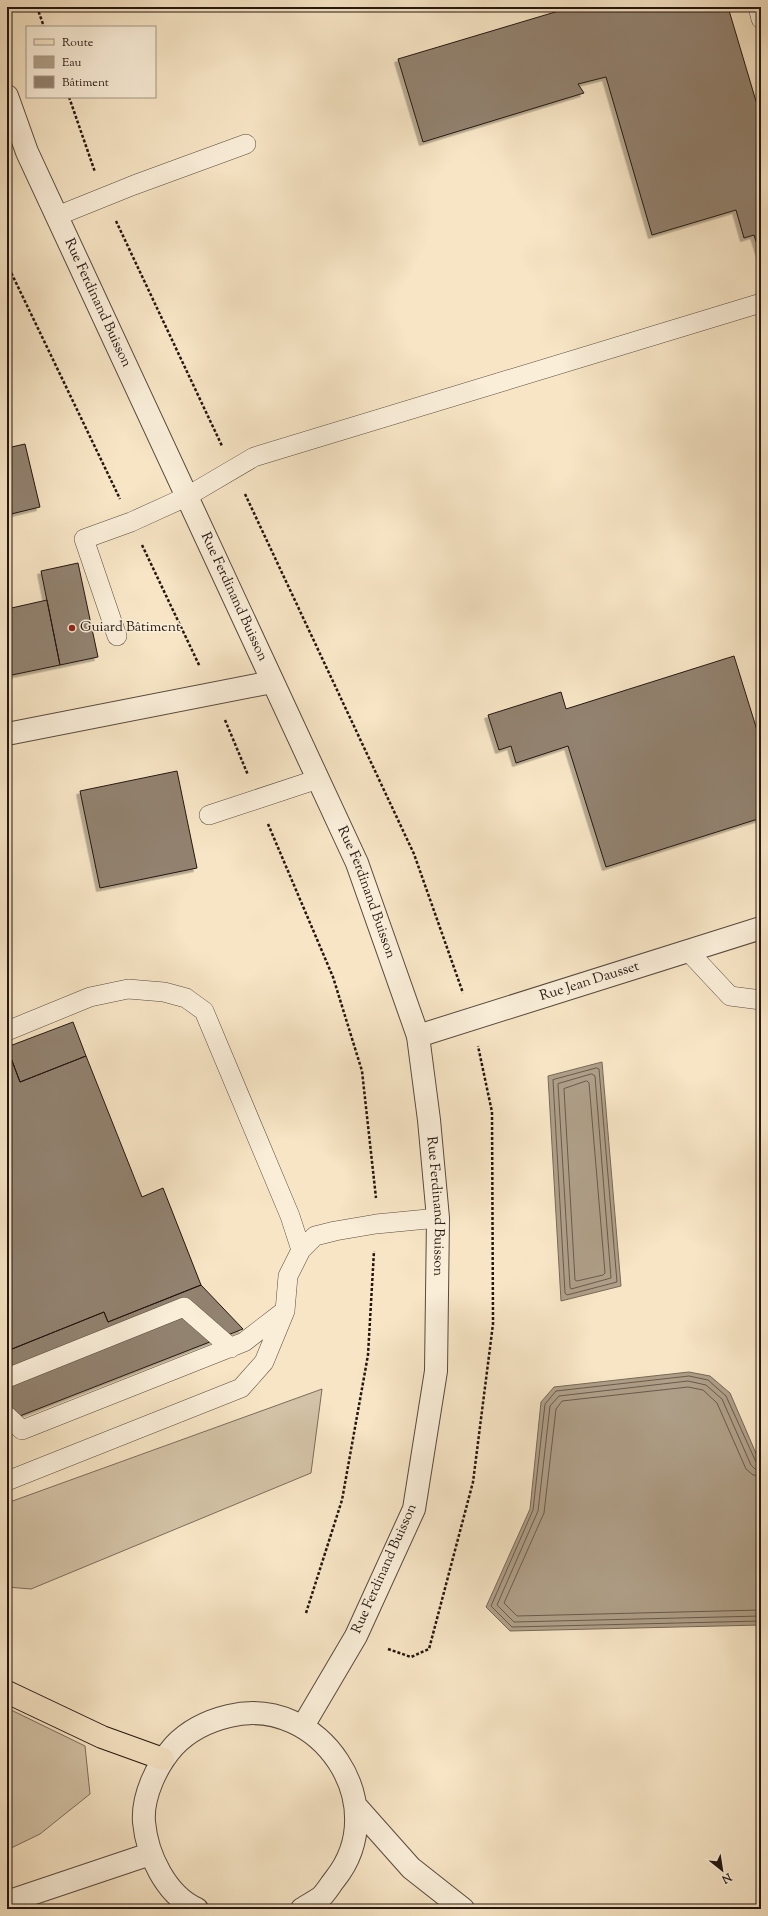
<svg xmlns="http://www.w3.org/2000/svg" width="768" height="1916" font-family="'Sorts Mill Goudy',serif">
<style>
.grass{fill:#d3c2a6;stroke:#7c6c5c}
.water{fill:#af9f88;stroke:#776858}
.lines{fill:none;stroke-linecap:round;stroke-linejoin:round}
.shore{stroke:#6a5a4c;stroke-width:1}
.building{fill:#92826f;stroke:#241611;filter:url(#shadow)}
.service-casing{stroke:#594a3e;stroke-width:20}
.minor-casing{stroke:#594a3e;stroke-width:24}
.tertiary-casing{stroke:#594a3e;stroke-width:24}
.primary-casing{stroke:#241611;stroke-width:24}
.path{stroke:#241611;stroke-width:2.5;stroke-dasharray:3 2;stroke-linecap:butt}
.service{stroke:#faeed9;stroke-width:19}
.minor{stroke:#faeed9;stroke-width:22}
.tertiary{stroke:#faeed9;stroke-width:22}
.primary{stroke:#f7e5c5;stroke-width:22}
.poi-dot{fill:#8f2418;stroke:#faeed9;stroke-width:1.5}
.labels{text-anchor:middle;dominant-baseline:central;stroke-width:3;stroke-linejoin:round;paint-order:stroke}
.street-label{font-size:14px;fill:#241611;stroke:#faeed9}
.poi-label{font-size:14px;fill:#241611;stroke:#faeed9;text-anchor:start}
</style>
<defs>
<filter id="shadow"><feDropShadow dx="-3.5" dy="3.5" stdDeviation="0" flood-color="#0004"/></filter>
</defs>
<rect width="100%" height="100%" fill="#f7e5c5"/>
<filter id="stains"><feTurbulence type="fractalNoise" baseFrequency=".005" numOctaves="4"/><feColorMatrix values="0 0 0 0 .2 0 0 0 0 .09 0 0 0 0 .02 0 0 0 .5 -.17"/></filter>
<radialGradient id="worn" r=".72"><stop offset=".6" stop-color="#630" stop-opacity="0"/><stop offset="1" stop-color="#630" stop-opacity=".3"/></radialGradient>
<!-- grass -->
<path class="grass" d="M322,1389L311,1473L31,1589L7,1587V1503Z
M7,1708L85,1746L90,1794L40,1834L7,1850Z"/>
<!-- water -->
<path class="water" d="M602,1062L621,1286L561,1301L548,1076Z
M689,1372L710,1376L730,1393L761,1465V1625L510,1631L486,1607L530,1509L541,1402L554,1387Z"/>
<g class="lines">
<!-- shore -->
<path class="shore" d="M597,1068L599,1069L617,1282L567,1295L565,1293L553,1080Z
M592,1074L595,1076L611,1278L571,1289L570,1287L558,1084Z
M587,1081L589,1083L605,1273L603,1275L577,1281L575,1280L564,1089Z
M761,1465L756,1462L726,1396L708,1380L689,1376L556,1391L545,1404L533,1510L491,1606L512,1627L761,1621
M761,1470L755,1469L751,1465L722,1399L706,1385L688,1381L559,1396L550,1406L538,1511L497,1605L514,1622L761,1616
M761,1476L753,1475L746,1469L717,1403L703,1390L688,1387L562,1401L556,1409L544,1513L504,1603L517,1616L761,1610"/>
</g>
<!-- building -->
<path class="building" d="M572,7H728L761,118V257L754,235L744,238L736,210L652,235L606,77L578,84L584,93L423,142L398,59Z
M25,444L40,507L7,515V448Z
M78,563L98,657L60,665L41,571Z
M47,600L60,665L7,676V609Z
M734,656L761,743V818L606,867L568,746L516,763L511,746L499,750L488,715L561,692L566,709Z
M177,771L197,868L100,888L80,791Z
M73,1022L86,1056L20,1082L7,1047Z
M7,1048L20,1082L86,1056L142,1197L163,1188L201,1285L108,1322L104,1312L7,1351Z
M201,1285L243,1329L7,1421V1351L104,1312L108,1322Z"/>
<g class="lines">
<defs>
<path id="service" d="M758,7L761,19
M57,216L134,185L246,144
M117,636L84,539L131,522L186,497L254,457L761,303
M209,815L318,779
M688,951L730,996L761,1000
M7,1031L90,997L128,989L164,992L186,998L204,1011L290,1216L301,1250
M7,1378L184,1307L231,1348
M7,1416L22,1430L244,1342L283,1312
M7,1481L241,1388L264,1362L285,1311L288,1276L301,1250L315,1236L335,1231L376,1224L438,1218"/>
<g id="minor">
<path id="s1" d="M7,96L27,152L357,863L418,1036L429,1120L438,1218L436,1371L414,1509L356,1636L303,1726"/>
<path d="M7,734L272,682"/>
<path id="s2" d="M418,1036L761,928"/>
</g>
<path id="tertiary" d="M355,1805L411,1868L463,1909
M7,1902L150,1854
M197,1909C166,1895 147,1855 144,1822C142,1796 157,1765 174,1746C189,1730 208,1721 229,1716C320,1694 394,1805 335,1879C330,1885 326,1893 320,1898C314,1902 308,1905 302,1909"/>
<path id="primary" d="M7,1692L102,1737L163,1759"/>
</defs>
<!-- service casing -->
<use href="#service" class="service-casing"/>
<!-- minor casing -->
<use href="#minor" class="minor-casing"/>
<!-- tertiary casing -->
<use href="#tertiary" class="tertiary-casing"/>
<!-- primary casing -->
<use href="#primary" class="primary-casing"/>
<!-- path -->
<path class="path" d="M37,7L44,27
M69,97L95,172
M116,221L222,446
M7,264L120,499
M245,494L414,854L463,993
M142,545L200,667
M225,720L248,775
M268,824L333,977L362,1071L376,1198
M306,1613L342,1500L368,1355L374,1251
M388,1649L411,1657L429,1649L473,1482L493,1324L492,1112L478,1046"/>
<!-- service -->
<use href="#service" class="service"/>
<!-- minor -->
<use href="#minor" class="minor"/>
<!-- tertiary -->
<use href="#tertiary" class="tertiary"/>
<!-- primary -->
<use href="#primary" class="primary"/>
</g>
<!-- markers -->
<circle class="poi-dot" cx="72" cy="628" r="4"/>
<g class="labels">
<!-- street labels -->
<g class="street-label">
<text stroke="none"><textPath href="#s1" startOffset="226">Rue Ferdinand Buisson</textPath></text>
<text stroke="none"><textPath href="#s1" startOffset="550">Rue Ferdinand Buisson</textPath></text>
<text stroke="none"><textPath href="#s1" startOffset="874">Rue Ferdinand Buisson</textPath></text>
<text stroke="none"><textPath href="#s2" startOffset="180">Rue Jean Dausset</textPath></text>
<text stroke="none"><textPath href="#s1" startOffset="1198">Rue Ferdinand Buisson</textPath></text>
<text transform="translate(385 1569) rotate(-66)">Rue Ferdinand Buisson</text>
</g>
<!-- poi labels -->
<g class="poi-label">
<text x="80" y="628">Guiard Bâtiment</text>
</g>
</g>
<!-- margin -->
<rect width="768" height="1916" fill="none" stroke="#f7e5c5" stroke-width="24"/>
<rect x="8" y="8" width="752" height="1900" fill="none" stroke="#241611" stroke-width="2"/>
<rect x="12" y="12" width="744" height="1892" fill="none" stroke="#241611"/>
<!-- legend -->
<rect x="26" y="26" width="130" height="72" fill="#faeed9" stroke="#a49889"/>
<rect x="34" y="39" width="20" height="6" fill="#f7e5c5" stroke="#a49889"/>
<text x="62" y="46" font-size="12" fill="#241611">Route</text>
<rect x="34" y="56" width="20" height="12" fill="#af9f88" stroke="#a49889"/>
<text x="62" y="66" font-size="12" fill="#241611">Eau</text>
<rect x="34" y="76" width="20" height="12" fill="#92826f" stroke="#a49889"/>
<text x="62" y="86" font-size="12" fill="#241611">Bâtiment</text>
<!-- north arrow -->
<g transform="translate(722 1870) rotate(150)" stroke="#faeed9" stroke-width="3" paint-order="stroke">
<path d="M0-3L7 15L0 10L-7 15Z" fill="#241611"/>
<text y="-6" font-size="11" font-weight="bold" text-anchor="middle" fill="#241611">N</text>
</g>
<rect width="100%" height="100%" filter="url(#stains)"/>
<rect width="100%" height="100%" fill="url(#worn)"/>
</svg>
